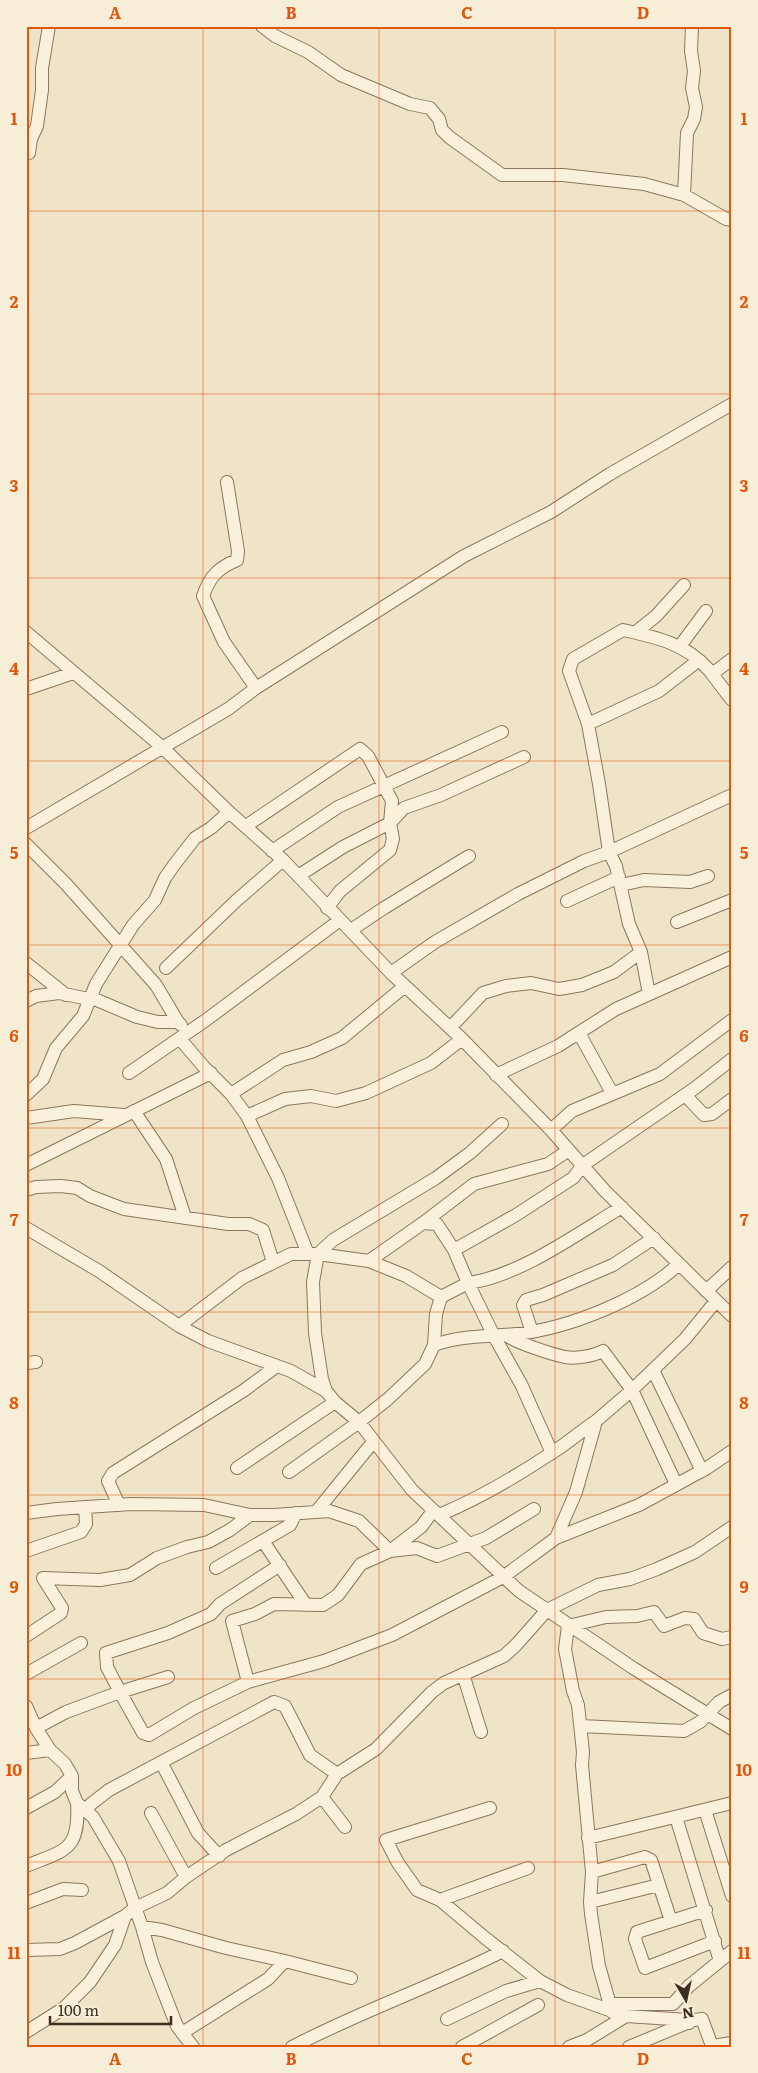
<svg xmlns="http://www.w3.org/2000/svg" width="758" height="2073" font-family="Literata,serif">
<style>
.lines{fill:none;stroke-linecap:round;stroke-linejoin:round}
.minor-casing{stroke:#8d765c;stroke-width:14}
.minor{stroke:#faf1dc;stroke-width:12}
.grid{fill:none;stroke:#df570d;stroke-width:1;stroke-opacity:0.55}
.neatline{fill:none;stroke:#df570d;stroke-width:2}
.grid-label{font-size:16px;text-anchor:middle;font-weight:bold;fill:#df570d}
</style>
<rect width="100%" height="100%" fill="#f0e4c8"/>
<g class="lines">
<defs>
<path id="minor" d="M262,26L275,36L308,52L341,75L410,104L430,108L439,119L442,130L449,137L502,175H563L644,184L684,195L726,219L732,220
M29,153L31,139L37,126L42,90V68L49,26
M684,195L687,133L694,119L696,107L692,88L694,71L691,51L692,26
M227,482L238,551L237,560C218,568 210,576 203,596L224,642L256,688
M26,632L162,747L229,812L283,860L391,973L462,1039L551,1130L605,1191L732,1316
M636,632L656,616L684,585
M680,646L706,611
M712,674L732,659
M26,689L73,673
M588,724L569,671L573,659L623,630C655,637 685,643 708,669C716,679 724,690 732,700
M246,826L360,749L368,756L392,801L390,823L343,847L298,876
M26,828L228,709L256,688L464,556L551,512L610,474L732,404
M26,844L66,884L156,985L178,1022
M272,851L338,807L502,732
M621,885L644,880L690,882L708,876
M567,901L619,877
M327,908L340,891L390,850L393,839L390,823L404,808L441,795L524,757
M677,922L732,900
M351,930L384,908L469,856
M26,963L66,995
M166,968L237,900L283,860
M391,973L435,942L518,894L584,861L609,852L732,795
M649,994L641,952L629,924L616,866L609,852L599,784L588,724L659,691L699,660
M26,1001L36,996L59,993L84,998H92L137,1017L158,1022H178L181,1025
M450,1028L483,993L506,986L531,983L559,989L582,985L614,972L641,952
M579,1033L612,1093
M180,1039L204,1067L231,1094L247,1116L278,1178L308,1254
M129,1073L206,1020L340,920
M496,1075L558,1046L616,1009L732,957
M231,1094L283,1060L311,1052L342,1038L405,986
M26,1095L43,1079L56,1048L83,1016L96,984L133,925L155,900L165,878L174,865L195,838L211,828L229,812
M685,1095L704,1115L712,1114L732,1099
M134,1111L166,1159L185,1217
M247,1116L285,1099L311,1096L336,1101L366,1093L431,1063L462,1039
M26,1118L74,1111L124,1115
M502,1124L470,1153L436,1178L333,1240L318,1254L313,1282L315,1333L322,1379L326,1391L335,1402L359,1422L412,1490L519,1591L633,1668L732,1729
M551,1130L572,1111L660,1074L732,1020
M26,1165L211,1073
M26,1190L36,1187L61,1186L77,1188L90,1196L124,1209L228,1224H249L263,1230L273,1262
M423,1223L474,1184L548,1164L569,1150
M26,1228L99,1271L179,1326L208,1341L291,1371L326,1391
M369,1261L423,1223L437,1224L454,1250
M706,1291L732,1267
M179,1326L242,1278L291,1254H318L369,1261L406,1276L441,1297
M532,1332L523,1305L526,1300L543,1295L613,1265L654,1238
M506,1335C517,1343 551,1354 565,1357C576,1359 593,1356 603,1351L632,1390L676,1484
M434,1345C461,1335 488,1337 517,1334C569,1328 640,1300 679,1264
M26,1363L36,1362
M653,1370L702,1471
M552,1453L521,1384L494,1336L468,1283C520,1276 578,1233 622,1207
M237,1468L335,1402
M289,1472L359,1422L388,1399L425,1364L434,1345L436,1314L441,1297L468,1283L454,1250L516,1215L573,1178L583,1165L695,1088L732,1059
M119,1505L108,1481L113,1473L243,1391L277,1366
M316,1512L373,1442
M26,1513L57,1509L131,1504L204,1505L250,1515H274L329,1511L359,1521L390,1551L421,1527L433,1511
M439,1515C478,1499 517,1476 553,1452C568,1443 581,1431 596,1421
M556,1538L639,1505L707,1468L732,1451
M263,1541L306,1605
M26,1551L81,1532L86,1524L85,1507
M216,1568L290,1525L296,1513
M26,1636L61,1613L62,1608L43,1578L100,1580L130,1575L157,1558L187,1547L208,1542L230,1530L250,1515
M26,1674L81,1643
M463,1674L481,1732
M168,1677L120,1692L143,1733L149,1735L194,1708L248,1682L324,1661L392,1635L503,1577L556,1538L576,1492L596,1421L632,1390L685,1339L716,1301
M248,1682L232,1621L255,1614L274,1604L323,1605L338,1595L361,1564L390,1551L417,1548L437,1556L486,1538L534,1509
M26,1706L36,1728L50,1750L65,1764L72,1776V1791L77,1803L93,1817L119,1861L142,1927L152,1962L171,2011L177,2026L193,2047
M581,1726L684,1731L700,1722L719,1702L732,1695
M36,1728L66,1712L120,1692L107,1667L106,1653L168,1633L211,1614L220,1604L280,1565
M26,1753L50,1750
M161,1762L198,1833L219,1856
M322,1797L345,1827
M26,1808L55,1792L72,1776
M490,1808L386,1840L398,1863L417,1890L440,1900L484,1937L540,1981L567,1995L626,2016L688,2020L689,2023
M86,1810L91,1804L109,1790L274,1702L285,1706L310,1755L337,1774
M705,1810L732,1896
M151,1813L186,1877
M676,1817L720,1961
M588,1838L732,1803
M26,1866C65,1850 80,1851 77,1803
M592,1872L645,1857L651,1860L671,1921
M440,1900L528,1868
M590,1902L659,1885
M26,1903L63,1889L82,1890
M706,1910L637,1932L635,1939L645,1968L715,1941
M142,1927L162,1930L226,1948L285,1961L351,1978
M26,1950L60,1949L75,1943L125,1916L135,1908L167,1893L186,1877L226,1850L296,1814L322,1797L337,1774L376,1749L432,1692L444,1683L504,1656L516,1645L547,1610L598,1585L630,1579L657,1569L695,1552L732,1527
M611,2004H673L689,1986L732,1951
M612,2012L599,1966L591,1914L590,1902L592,1872L582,1765L583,1752L578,1705L573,1691L565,1649L568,1626L606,1617L637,1616L654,1612L664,1626L685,1618L694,1619L703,1633L722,1639L732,1637
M447,2019L506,1991L540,1981
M26,2032L64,2008L90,1982L115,1945L125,1916
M182,2033L268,1979L285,1961
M292,2047C361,2011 434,1986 503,1951
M462,2047L538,2005
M569,2047L587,2040L626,2016
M629,2047L694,2020L702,2019L712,2046L732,2043"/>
</defs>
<!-- minor casing -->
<use href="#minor" class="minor-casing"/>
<!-- minor -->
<use href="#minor" class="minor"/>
</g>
<!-- grid -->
<path class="grid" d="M203,26V2047M379,26V2047M555,26V2047M26,211H732M26,394H732M26,578H732M26,761H732M26,945H732M26,1128H732M26,1312H732M26,1495H732M26,1679H732M26,1862H732"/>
<!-- border -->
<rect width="758" height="2073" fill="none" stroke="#f7eed8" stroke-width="55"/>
<!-- north arrow -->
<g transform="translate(686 2000) rotate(171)" stroke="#f7eed8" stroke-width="4" paint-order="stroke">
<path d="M0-4L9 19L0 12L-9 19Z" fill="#3d2e20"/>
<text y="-8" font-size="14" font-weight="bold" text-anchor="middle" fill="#3d2e20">N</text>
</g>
<!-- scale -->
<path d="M50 2016v8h121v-8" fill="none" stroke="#3d2e20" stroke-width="2.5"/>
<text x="58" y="2016" font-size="15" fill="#3d2e20" stroke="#f7eed8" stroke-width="4" paint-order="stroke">100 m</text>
<rect x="28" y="28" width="702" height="2018" class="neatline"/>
<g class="grid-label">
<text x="115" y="19">A</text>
<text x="291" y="19">B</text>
<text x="467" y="19">C</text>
<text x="643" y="19">D</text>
<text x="14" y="125">1</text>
<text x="744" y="125">1</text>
<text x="14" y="308">2</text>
<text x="744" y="308">2</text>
<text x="14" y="492">3</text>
<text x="744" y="492">3</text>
<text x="14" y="675">4</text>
<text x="744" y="675">4</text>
<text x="14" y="859">5</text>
<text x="744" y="859">5</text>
<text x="14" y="1042">6</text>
<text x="744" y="1042">6</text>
<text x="14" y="1226">7</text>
<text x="744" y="1226">7</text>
<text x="14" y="1409">8</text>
<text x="744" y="1409">8</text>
<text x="14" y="1593">9</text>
<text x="744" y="1593">9</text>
<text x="14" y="1776">10</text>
<text x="744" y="1776">10</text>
<text x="14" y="1959">11</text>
<text x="744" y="1959">11</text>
<text x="115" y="2065">A</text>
<text x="291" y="2065">B</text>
<text x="467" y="2065">C</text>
<text x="643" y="2065">D</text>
</g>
</svg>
